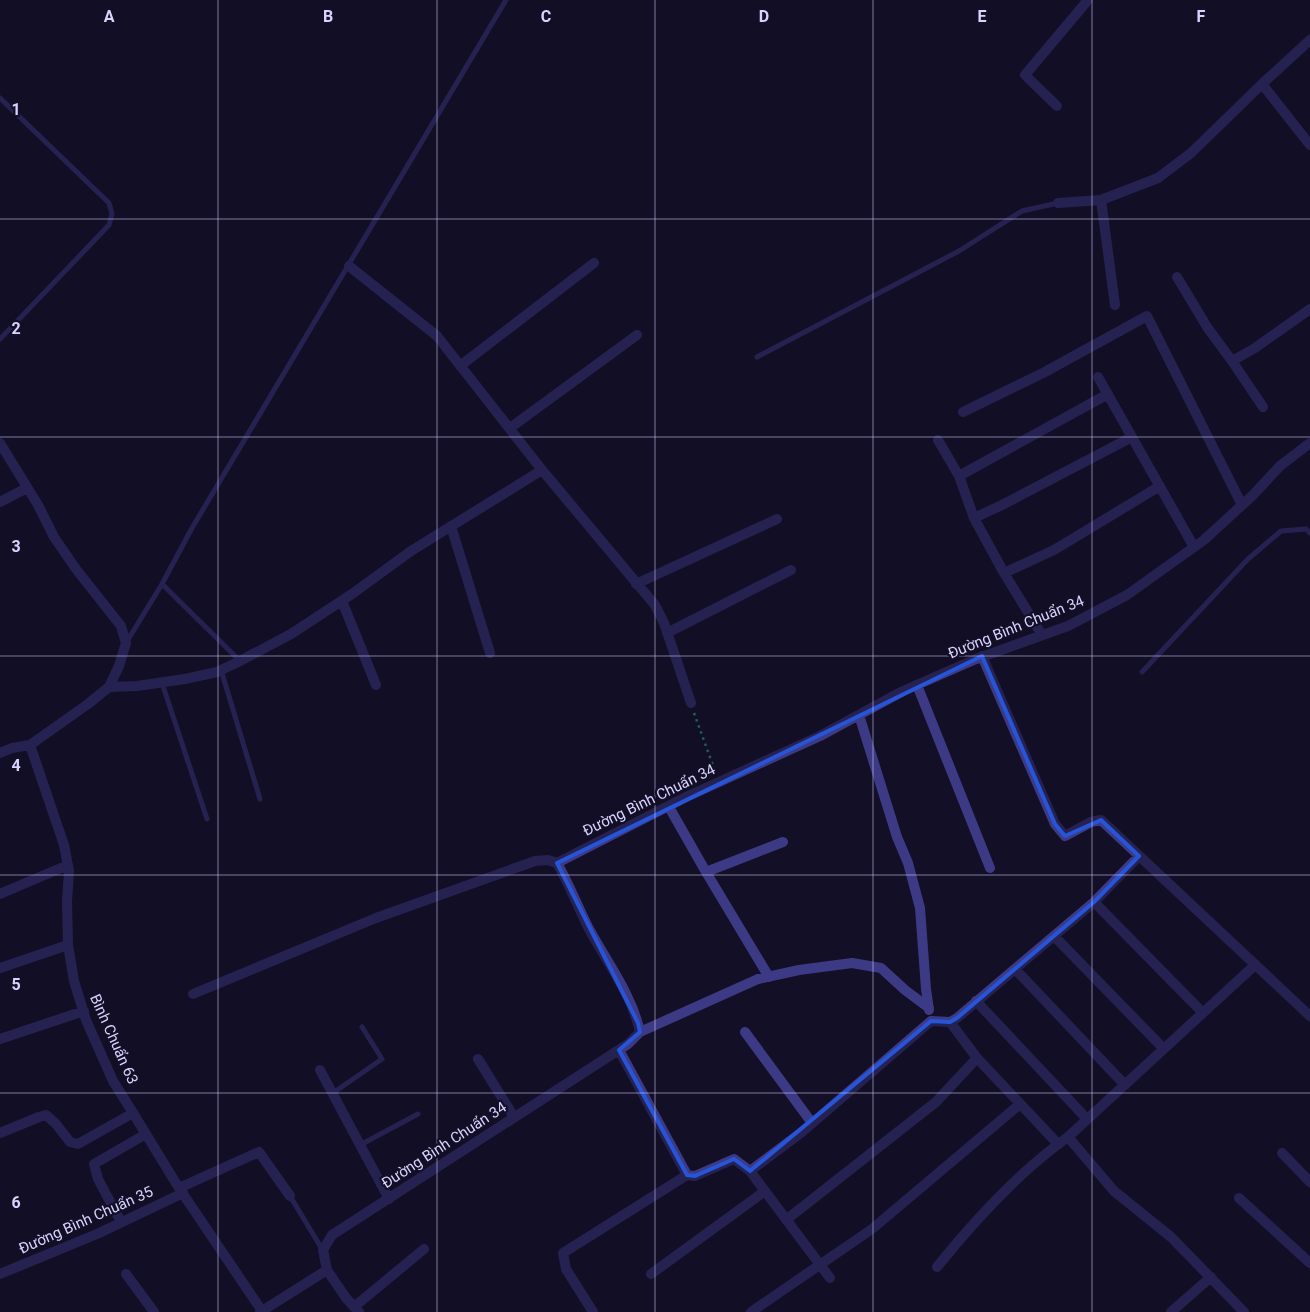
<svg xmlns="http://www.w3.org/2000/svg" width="1310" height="1312" font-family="Roboto,sans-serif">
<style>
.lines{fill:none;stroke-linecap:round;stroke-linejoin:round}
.path{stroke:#2fb8b0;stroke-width:2.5;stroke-dasharray:2.5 4;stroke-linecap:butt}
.lane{stroke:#3d3a85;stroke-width:5}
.street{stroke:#3d3a85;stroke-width:10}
.marked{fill:none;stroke:#2655da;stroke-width:4;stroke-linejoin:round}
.grid{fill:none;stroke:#d9d4ff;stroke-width:1;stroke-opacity:0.55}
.labels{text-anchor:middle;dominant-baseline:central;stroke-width:4.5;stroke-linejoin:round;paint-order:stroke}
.street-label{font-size:15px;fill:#d9d4ff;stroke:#130f26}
.grid-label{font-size:16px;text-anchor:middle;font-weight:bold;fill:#d9d4ff;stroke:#130f26;stroke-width:4.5;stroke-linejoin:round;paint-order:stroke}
</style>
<rect width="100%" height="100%" fill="#130f26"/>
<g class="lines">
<!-- path -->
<path class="path" d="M694,713L715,771"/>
<!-- lane -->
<path class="lane" d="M0,98L109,203L112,214L109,225L0,339
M757,357L959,251L1022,211L1058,203
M162,584L240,661
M126,643L162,584L192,528L506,0
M221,670L260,799
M1142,672L1248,559L1281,531L1306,529L1310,533
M162,683L207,819
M333,1093L382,1059L362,1027
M360,1145L418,1114
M290,1196L322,1249"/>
<!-- street -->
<path class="street" d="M1262,84L1310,145
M1057,106L1025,75L1088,0
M1101,200L1115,305
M1058,203L1101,200L1158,178L1191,153L1262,84L1310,40
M349,266L437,336L542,470L655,605L664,623L691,703
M1177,277L1207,327L1232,361L1255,348L1310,309
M1232,361L1263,407
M460,366L594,263
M1098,377L1194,547
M963,412L1043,373L1147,316L1242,505
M510,428L637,335
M938,440L959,476L974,518L1004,573L1042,635
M0,443L38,505L54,537L76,569L121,626L126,643L119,666L109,687L88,704L30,745
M959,476L1108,394
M0,502L27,488
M974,518L1002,505L1132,437
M451,526L490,653
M1004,573L1054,550L1160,486
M636,584L777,519
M342,601L376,685
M667,633L791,570
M982,656L1055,824L1065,836L1091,822L1101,820L1310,1016
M917,685L990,868
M109,687L137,686L185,679L217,672L240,661L291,634L352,594L411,551L542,470
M859,715L897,837L908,863L920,908L926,989L929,1010
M0,753L12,748L30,745L64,845L69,871L67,901L68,945L74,981L86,1020L113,1081L133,1113L179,1188L262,1311L260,1312
M669,807L706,872L769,977
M706,872L783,842
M0,894L68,865
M1094,902L1203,1013
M1054,936L1164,1049
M0,968L68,945
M1015,969L1125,1085
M193,994L376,918L535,861L548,860L557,863
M976,1001L1087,1119
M950,1022L977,1058L1058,1144
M640,1032L758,979L799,970L852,963L881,968L905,990L929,1008
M745,1032L812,1123
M0,1039L84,1011
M619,1050L687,1175L695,1176L734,1159L750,1171L830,1278
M478,1059L514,1117
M320,1070L389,1199
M0,1133L39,1117L46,1115L56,1124L70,1142L78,1144L133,1113
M1068,1137L1114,1191L1171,1237L1244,1312
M1282,1153L1310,1182
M750,1171L802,1132L931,1021L950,1022L957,1018L1094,902L1139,856
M179,1188L259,1152L290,1196
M1239,1198L1310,1263
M786,1220L936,1102L977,1058
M121,1222L98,1179L94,1164L146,1134
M937,1267C974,1221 1020,1171 1068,1137L1255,965
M0,1274L97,1234L183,1193
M126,1274L154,1312
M651,1274L765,1191
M354,1307L424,1249
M262,1311L327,1270
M359,1312L346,1298L327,1270L323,1250L332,1235L628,1044L640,1032C632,995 607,962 589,929C578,907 569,884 557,863L686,797L820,736L903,691L976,659L1068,626L1127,595L1204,540L1253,495L1280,466L1310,443
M593,1312L566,1269L563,1253L687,1175
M751,1312L872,1229L1020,1104
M1171,1312L1211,1277"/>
</g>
<!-- marked area -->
<path d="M0 0H1310V1312H0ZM982,656L1055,824L1065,836L1101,820L1139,856L1094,902L957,1018L950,1022L931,1021L750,1171L734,1159L695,1176L687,1175L619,1050L640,1032L638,1023L557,863Z" fill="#130f26" fill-opacity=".55" fill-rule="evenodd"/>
<path class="marked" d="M982,656L1055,824L1065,836L1101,820L1139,856L1094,902L957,1018L950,1022L931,1021L750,1171L734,1159L695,1176L687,1175L619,1050L640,1032L638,1023L557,863Z"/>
<!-- grid -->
<path class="grid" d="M218,0V1312M437,0V1312M655,0V1312M873,0V1312M1092,0V1312M0,219H1310M0,437H1310M0,656H1310M0,875H1310M0,1093H1310"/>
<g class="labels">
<!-- street labels -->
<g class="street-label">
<text transform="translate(1016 627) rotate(-22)">Đường Bình Chuẩn 34</text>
<text transform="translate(649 800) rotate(-26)">Đường Bình Chuẩn 34</text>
<text transform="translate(114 1039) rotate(66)">Bình Chuẩn 63</text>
<text transform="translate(444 1145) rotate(-33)">Đường Bình Chuẩn 34</text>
<text transform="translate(86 1220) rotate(-24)">Đường Bình Chuẩn 35</text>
</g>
</g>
<g class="grid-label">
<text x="109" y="22">A</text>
<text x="328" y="22">B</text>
<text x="546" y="22">C</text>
<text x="764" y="22">D</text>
<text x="982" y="22">E</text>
<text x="1201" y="22">F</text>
<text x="16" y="115">1</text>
<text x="16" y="334">2</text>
<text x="16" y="552">3</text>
<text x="16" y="771">4</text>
<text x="16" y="990">5</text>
<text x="16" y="1208">6</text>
</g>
</svg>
